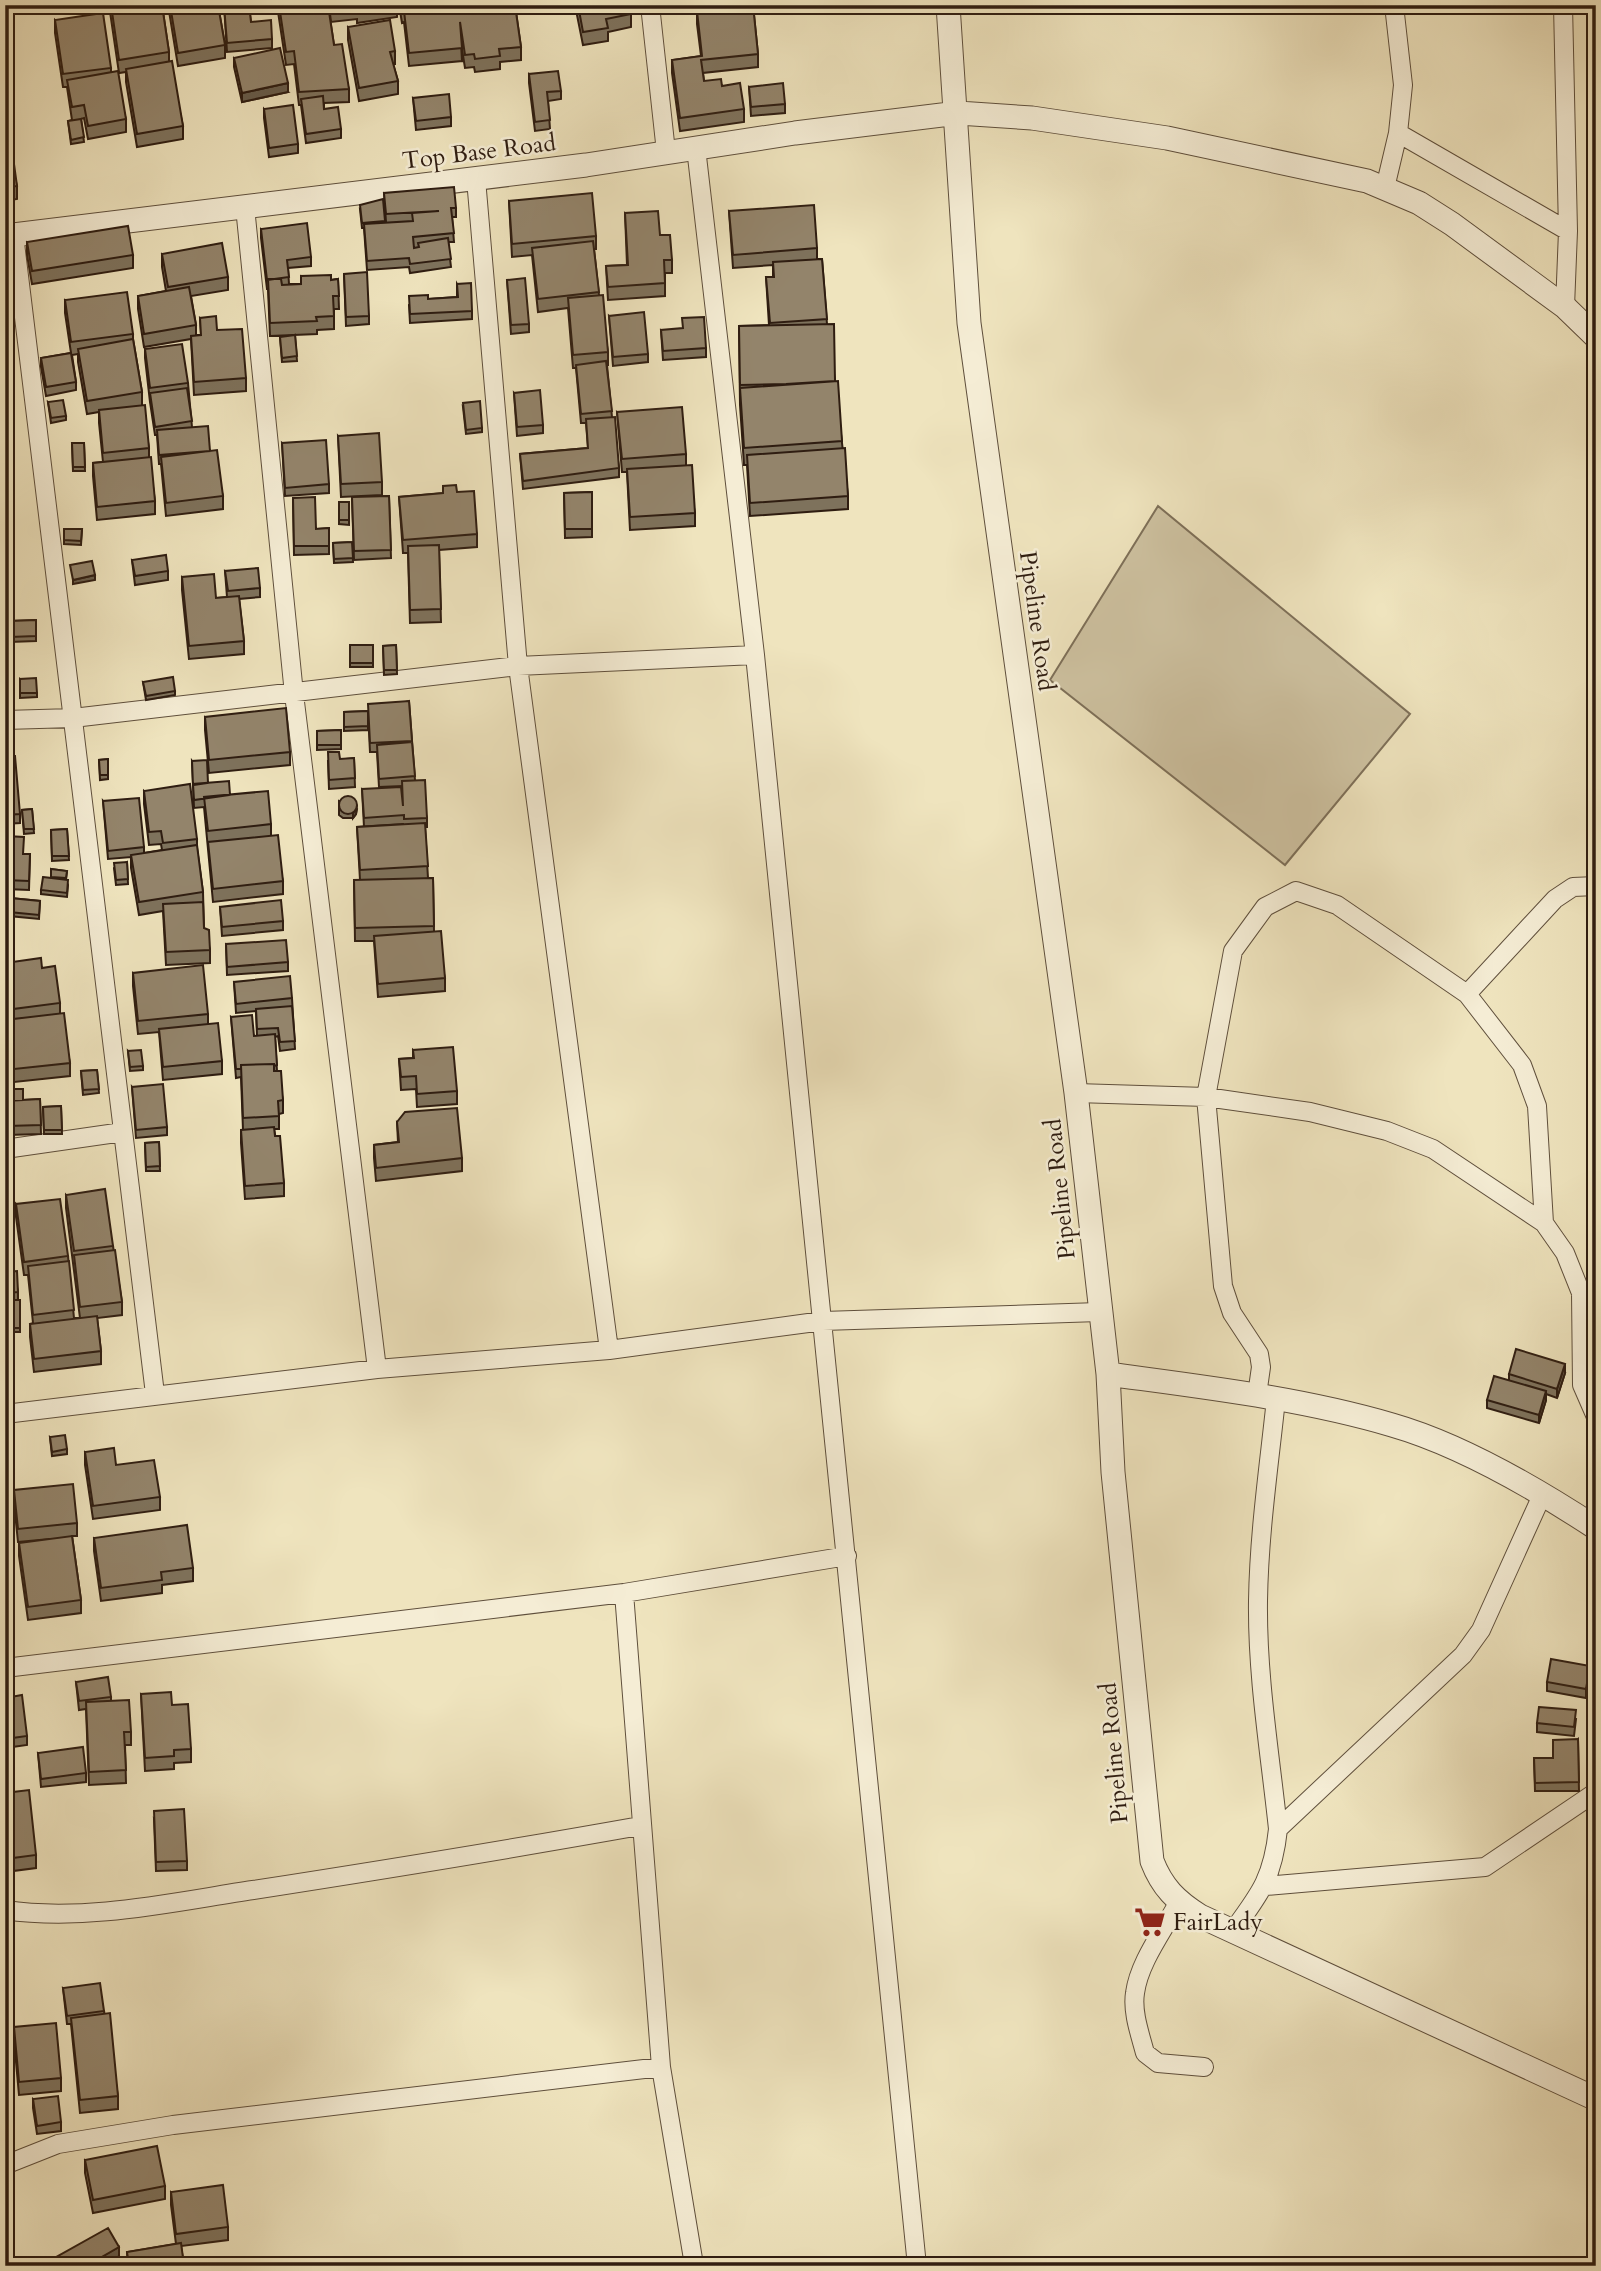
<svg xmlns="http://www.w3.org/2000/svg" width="1601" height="2271" font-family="Cardo,serif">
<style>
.green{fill:#cec2a1;stroke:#7e7059;stroke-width:2}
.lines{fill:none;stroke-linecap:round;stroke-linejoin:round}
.minor-casing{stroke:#5f4f3c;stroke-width:20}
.tertiary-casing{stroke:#5f4f3c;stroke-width:25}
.minor{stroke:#f5edd5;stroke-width:18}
.tertiary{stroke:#f5edd5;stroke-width:23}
.wall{fill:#7e725c;stroke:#2f1d11;stroke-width:2}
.shaded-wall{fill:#675c4b;stroke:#2f1d11;stroke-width:2}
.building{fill:#93846b;stroke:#2f1d11;stroke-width:2}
.labels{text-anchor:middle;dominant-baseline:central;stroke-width:5;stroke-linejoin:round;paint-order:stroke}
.street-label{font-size:24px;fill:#2f1d11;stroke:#f5edd5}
.poi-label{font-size:24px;fill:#2f1d11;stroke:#f5edd5;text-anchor:start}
</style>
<rect width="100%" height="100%" fill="#efe4be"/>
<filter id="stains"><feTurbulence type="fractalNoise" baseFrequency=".00286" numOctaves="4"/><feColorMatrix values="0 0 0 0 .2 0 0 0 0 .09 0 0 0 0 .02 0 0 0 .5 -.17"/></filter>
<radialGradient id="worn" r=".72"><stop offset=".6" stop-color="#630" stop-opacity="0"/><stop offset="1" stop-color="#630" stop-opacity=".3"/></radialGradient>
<!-- green -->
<path class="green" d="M1158,506L1410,714L1285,865L1050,680Z"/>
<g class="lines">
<defs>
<path id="minor" d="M650,5L666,152
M1394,5L1403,85L1398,133L1568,231
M1563,5L1568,231L1565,307
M696,148L755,655L917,2266
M476,179L518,666L609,1350
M1385,188L1398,133
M245,207L294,694L377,1369
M14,235L155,1394
M5,720L73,718L518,666L755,655
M1467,994L1555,899L1573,887L1596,886
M1076,1093L1206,1097L1310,1112L1387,1131L1433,1149L1544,1223L1565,1253L1581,1293L1582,1385L1596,1417
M5,1149L123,1132
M1257,1395L1261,1367L1259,1354L1232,1313L1223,1286L1206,1097L1233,951L1265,907L1296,891L1337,905L1467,994L1522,1065L1537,1106L1544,1223
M5,1414L377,1369L609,1350L823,1321L1099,1312
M624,1593L661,2067L693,2259
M5,1668L624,1593L847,1556
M1278,1829L1463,1655L1481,1630L1543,1493
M1266,1886L1485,1867L1596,1792
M1178,1903C1164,1930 1139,1962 1135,1993C1132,2012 1140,2034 1145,2053L1158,2063L1204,2067
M5,1910C86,1922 173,1902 253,1890C382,1870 511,1849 640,1826
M1232,1932C1260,1894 1273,1878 1278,1829C1270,1753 1257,1677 1258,1601C1259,1533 1269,1466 1276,1399
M5,2165L58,2144L173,2125L661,2067"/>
<path id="tertiary" d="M948,5L969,323L1076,1093L1108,1374L1113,1472L1152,1861C1162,1887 1176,1901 1200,1916L1596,2099
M5,236L586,165L795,133L958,113L1032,118L1167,138L1367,181L1419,203L1452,224L1565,307L1596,337
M1108,1374C1203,1387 1300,1398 1392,1425C1462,1445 1535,1488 1596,1528"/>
</defs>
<!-- minor casing -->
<use href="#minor" class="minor-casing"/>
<!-- tertiary casing -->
<use href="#tertiary" class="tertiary-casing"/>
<!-- minor -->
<use href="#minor" class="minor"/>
<!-- tertiary -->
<use href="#tertiary" class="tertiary"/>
</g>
<!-- wall -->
<path class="wall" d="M45,5H60V9L46,11Z
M109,5H162L169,52V61L183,126V139L137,147L126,82V72L119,73Z
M168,5H218L225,45V58L178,66Z
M224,5H249L251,22L272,39V48L227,52Z
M277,5H328L334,45L349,89V102L324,103V109L341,129V138L306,143L301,105H299L294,64L286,65Z
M329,5H397V17L357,23V19L331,22Z
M399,5H457L458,10L468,8L467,5H515L521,47V60L500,62V69L475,72L474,67L465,68L461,43L462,61L409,66L404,22L402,23Z
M575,5H629L631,14V27L608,32V41L583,45Z
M703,5H753L758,54V67L703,73L704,81L722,86L744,109V122L680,131L672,73V60L701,56L697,24V11H703Z
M55,20L111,68V72L126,119V132L88,139L84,118L81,119L84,142L71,144L68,121L72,120L67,87H63L55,33Z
M348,27L395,51V64H393L398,81V94L359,101L348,40Z
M234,58L288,92L242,102L234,67Z
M529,74L561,91V99L548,101L550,129L535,131L529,83Z
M749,87L785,104V113L751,116Z
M413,98L451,117V126L416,130Z
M264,109L298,144V153L269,157L264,118Z
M5,135L17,186V199L5,201Z
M384,193L456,208V217H452L454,242H448L451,267L410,273L409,267L367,270L364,228H362L360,209L386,222Z
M509,201L596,236V249H594L599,295L608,352V365H607L612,417L619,468V477L523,489L520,454L588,448L586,423H581L576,368H573L568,308L538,312L532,255L512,257Z
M729,211L817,248V259H822L827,324L835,381L848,496V509L750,516L747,465H744L740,405L739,326L769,325L766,277H773V265L733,268Z
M625,213L660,235L672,260V273H665V296L608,300L606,266L627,265Z
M261,229L311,257V266L288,268L289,284H301V276L331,280L338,279L339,309H334V329L317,330V334L270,336L268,289H267L261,238Z
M27,242L133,255V268L32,284L27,255Z
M162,254L228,277V290L191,296L196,325V335H201L200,318L217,330L246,378V391L194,395L191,339L144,347L138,309V296L166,291L162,267Z
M344,274L369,316V324L346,326Z
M507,280L529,324V332L511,334Z
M457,284L472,311V319L410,323L409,305L428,299L457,297Z
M65,300L133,334V339L142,392V405L149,448V458L155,501V514L97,520L93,476V463L103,462L99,423V412L87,414L78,362V354L72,355L76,382V390L46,396L41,367V358L71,353L65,313Z
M609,316L648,354V362L613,366Z
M661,330L706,348V357L663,360Z
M295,335L297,361L282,362L280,337Z
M145,349L188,383L192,427L210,451L223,496V509L166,516L161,464H159L157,435H155L150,402L145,358Z
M514,393L543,425V433L517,436Z
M48,402L66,416V420L51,423Z
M463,407L482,428V432L466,434Z
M617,412L686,454V466L695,513V526L630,530L627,472H622Z
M338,436L382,482V495L341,497Z
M72,443H84L85,471H73Z
M282,443L329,484V493L285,496Z
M457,492L477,534V547L439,550L441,622L410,623L408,553H403L399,497Z
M592,492V537L565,538L564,493Z
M389,496L391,558L354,560L352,497Z
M293,498L316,529L329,528V554L294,555Z
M339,502H349V525L339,524Z
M64,529H82L81,545L64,544Z
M352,542L353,562L334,563L333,543Z
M5,558L7,578V591H5Z
M132,560L168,571V580L135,585Z
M225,571L260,588V597L239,599L244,641V654L189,659L182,590V577L216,598L227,597Z
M36,620V641L10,642V621Z
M350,645H373V667H350Z
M396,645L397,674L384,675L383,646Z
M20,679L37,693V697L20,698Z
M143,682L175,691V695L146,700Z
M409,701L415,780L427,818V827H425L428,878H433L434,931L445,978V991L378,997L374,941H355L354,880H360L357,827L404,824L364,827L362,789L403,802L402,786L379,787L377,752H370L368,712Z
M368,711V730L344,731V712Z
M205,717L290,752V765L209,773L205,730Z
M341,730V749L317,750V731Z
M5,756L20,814V823L5,824Z
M354,758L355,787L329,789L328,761Z
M108,759V779L100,780L99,760Z
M192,761L208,783L230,795L271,824V835L283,881V894L213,902L204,807L194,808Z
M144,791L197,839V848L203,892L204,928L210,950V963L166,965L163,911L139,915L131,868V857L108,859L103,801L144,847V853L162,850L161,844L149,845L144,804Z
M339,801L357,809L356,814L353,818H343L339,815Z
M32,809L34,833L24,834L22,810Z
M67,829L69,860L52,861L51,830Z
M5,842L23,854H30L29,890L5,889Z
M127,862L128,884L116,885L114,868Z
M51,869L67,871L66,880L68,885L67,897L41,894V890L51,878Z
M10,898L40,901L39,919L9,916Z
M220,907L283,921V930L222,936Z
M226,944L288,962V971L227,975Z
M5,963L42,968L60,1003V1013L70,1063V1076L5,1083Z
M133,973L208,1014V1024L222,1061V1074L163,1080L159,1032L138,1034L133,986Z
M234,982L292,998L295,1049L280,1051L278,1036L275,1037L277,1071L283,1100V1113L279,1114V1129H274L284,1183V1196L245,1199L241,1143V1130H243L241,1077L236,1078L231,1017L254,1036H257L256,1011L236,1013Z
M413,1050L457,1091V1104L417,1107L416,1089L401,1090L399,1059L413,1058Z
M128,1051L143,1066V1070L130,1071Z
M97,1070L99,1093L83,1095L81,1071Z
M132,1087L167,1127V1135L136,1138Z
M40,1099L41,1134L7,1135L5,1110L23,1100Z
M61,1106L62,1134H44L43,1107Z
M397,1122L462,1158V1171L376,1181L374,1158V1145L398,1142Z
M159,1142L160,1171H146L145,1143Z
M66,1195L113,1246L122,1302V1315L97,1318L101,1351V1364L34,1372L30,1337V1324L33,1323L28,1275H24L16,1217V1204L68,1256L74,1318H80L66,1208Z
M5,1240H14V1272L18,1292V1300H20V1332H5Z
M1565,1373L1557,1398L1546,1394V1400L1539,1423L1487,1408V1400L1509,1380V1374Z
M50,1437L67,1449V1454L52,1456Z
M85,1452L116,1465L160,1497V1510L93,1519L85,1465Z
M14,1490L77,1523V1536H72L81,1600V1613L28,1620L19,1556V1543L50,1539L18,1542L14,1503Z
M94,1538L193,1568V1581L162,1585V1593L101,1601L94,1551Z
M1590,1675L1586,1698L1547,1691V1682Z
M76,1682L111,1697V1700L131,1732V1745H125L126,1783L89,1785L86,1709L79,1710Z
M141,1694L172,1705L191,1749V1762L174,1763V1769L145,1771Z
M5,1698L27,1736V1745L5,1748Z
M1576,1719L1574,1736L1537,1732V1723Z
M1578,1739L1579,1791H1535L1534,1758H1553Z
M38,1753L86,1773V1782L41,1787Z
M5,1756L9,1793L36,1855V1868L5,1872Z
M154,1819L187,1861V1870L156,1871Z
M63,1988L104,2011L118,2096V2109L80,2113L71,2024H67Z
M14,2027L61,2078V2091L19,2095L14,2040Z
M5,2054L12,2110V2123L5,2124Z
M33,2099L61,2122V2131L37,2134L33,2108Z
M85,2160L165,2186V2199L93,2213L85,2173Z
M171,2192L228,2227V2240L181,2246L184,2266H128L127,2252L176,2244L171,2205Z"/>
<!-- shaded-wall -->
<path class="shaded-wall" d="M288,83V92L242,102V93Z
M95,575V580L73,584V580Z
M357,805L356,814L353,818V814Z
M1565,1364V1373L1557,1398V1389Z
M1546,1391V1400L1539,1423V1415Z
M1590,1666V1675L1586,1698V1689Z
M119,2247V2256L102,2266H86Z"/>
<!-- building -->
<path class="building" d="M111,5H162L169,52L119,60Z
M170,5H218L225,45L178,53Z
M224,5H249L251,22L271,20L272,39L227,43Z
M279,5H328L334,45L342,44L349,89L299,92L294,51L286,52Z
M331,5H388L357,10V6L331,9Z
M401,5H457L404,11L405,14H402Z
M457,5L458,10L492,5H515L521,47L499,49L500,56L475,59L474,54L465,55L460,22L462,48L409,53L404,11Z
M578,5H629L631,14L606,19L608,28L583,32Z
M704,5H753L758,54L701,60L704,81L721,79L722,86L740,83L744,109L680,118L672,60L702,56L697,11L704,10Z
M103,13L111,68L63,74L55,20Z
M390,20L395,51L390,52L398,81L359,88L348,27Z
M280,48L288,83L242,93L234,58Z
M172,61L183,126L137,134L126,69Z
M118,71L126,119L88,126L84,105L72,107L67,80Z
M558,71L561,91L547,92L550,120L535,122L529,74Z
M783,83L785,104L751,107L749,87Z
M449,94L451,117L416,121L413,98Z
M323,96L324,109L338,107L341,129L306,134L301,99Z
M293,105L298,144L269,148L264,109Z
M81,119L84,137L71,140L68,121Z
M5,135H10L17,186L5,188Z
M454,187L456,208H451L454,233L413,237L414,248L419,247L418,243L448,238L451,259L410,264L409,258L367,261L364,224L413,221L412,213L439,211L386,214L384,193Z
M592,193L596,236L512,244L509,201Z
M383,199L385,221L362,223L360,205Z
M814,205L817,248L733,255L729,211Z
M658,211L660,235H670L672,260H664L665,283L608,287L606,266L628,265L625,213Z
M307,223L311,257L287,260L289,277L267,280L261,229Z
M128,226L133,255L32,271L27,242Z
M593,241L599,292L538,299L532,248Z
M222,243L228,277L168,287L162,254Z
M822,259L827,319L770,323L766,277H774L773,262Z
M367,272L369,316L346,317L344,274Z
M331,275V280L338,279L339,296H333L334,316L316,317L317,321L270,323L268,279H281L282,285L301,284V276Z
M525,278L529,324L511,325L507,280Z
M471,283L472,311L410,314L409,296L428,295V299L458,297L457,284Z
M189,287L196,325L144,334L138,296Z
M127,292L133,334L71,342L65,300Z
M603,295L608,352L573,355L568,298Z
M644,312L648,354L613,357L609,316Z
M216,316L217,330L242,329L246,378L194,382L191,336L201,335L200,318Z
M704,317L706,348L663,351L661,330L683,328L682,318Z
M834,324L835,381L786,384L740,385L739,326Z
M295,335L297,356L282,358L280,337Z
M133,339L142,392L87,401L78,349Z
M182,344L188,383L150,388L145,349Z
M71,353L76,382L46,387L41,358Z
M606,361L612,411L581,414L576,365Z
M838,381L842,441L744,448L740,388Z
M187,388L192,421L155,427L150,393Z
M540,390L543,425L517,427L514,393Z
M63,400L66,416L51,418L48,402Z
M480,401L482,428L466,430L463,403Z
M145,405L149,448L103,453L99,410Z
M682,407L686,454L622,459L617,412Z
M615,417L619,468L523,481L520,454L588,448L586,419Z
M208,426L210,451L159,455L157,430Z
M379,433L382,482L341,484L338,436Z
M326,440L329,484L285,488L282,443Z
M72,443H84L85,467H73Z
M845,448L848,496L750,503L747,455Z
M217,450L223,496L166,503L161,457Z
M151,457L155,501L97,507L93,463Z
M692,465L695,513L630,517L627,469Z
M456,485L457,492L474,491L477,534L403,540L399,497L443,493V486Z
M592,492V529H565L564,493Z
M389,496L391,550L354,551L352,497Z
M315,497L316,529L329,528V546H294L293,498Z
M339,502H349V520H339Z
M64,529H82L81,541L64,540Z
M352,542L353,558L334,559L333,543Z
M439,545L441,609L410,610L408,546Z
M166,555L168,571L135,576L132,560Z
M92,561L95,575L73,580L70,565Z
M258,568L260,588L228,591L225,571Z
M214,574L216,598L239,596L244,641L189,646L182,577Z
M36,620V636L10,637V621Z
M350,645H373V663H350Z
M396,645L397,670H384L383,646Z
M173,677L175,691L146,696L143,682Z
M36,678L37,693H20V679Z
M409,701L412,741L370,743L368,704Z
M286,708L290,752L209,760L205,717Z
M368,711V726L344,727V712Z
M341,730V745H317V731Z
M412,742L415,776L379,779L377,745Z
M328,752H339L340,759L354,758L355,778L329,780Z
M5,756H15L20,814L5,815Z
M108,759V775H100L99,760Z
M207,760L208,783L193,785L192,761Z
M425,780L427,818L404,819V815L364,818L362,789L401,787L403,806L402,781Z
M229,781L230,795L194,800L193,784Z
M190,784L197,839L163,843L161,831L149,832L144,791Z
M268,791L271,824L208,831L204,797Z
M339 805a9 9 0 1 1 18 0a9 9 0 1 1-18 0Z
M139,798L144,847L108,851L103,801Z
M32,809L34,829H24L22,810Z
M425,823L428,866L360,870L357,827Z
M67,829L69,856H52L51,830Z
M278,835L283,881L213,889L208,842Z
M6,836L24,837L23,854H30L29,881L5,880Z
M197,845L203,892L139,902L131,855Z
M127,862L128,879L116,880L114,863Z
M51,869L67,871L66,878L51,877Z
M43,877L68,880L67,893L41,890Z
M433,878L434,926L355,928L354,880Z
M10,898L40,901L39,915L9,912Z
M281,900L283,921L222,927L220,907Z
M203,902L204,928L209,930L210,950L166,952L163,904Z
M441,931L445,978L378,984L374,936Z
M286,940L288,962L227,967L226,944Z
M41,958L42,968L55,966L60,1003L5,1010V963Z
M203,965L208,1014L138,1021L133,973Z
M290,976L292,998L236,1004L234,982Z
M292,1006L295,1041L280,1042L278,1028L257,1029L256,1009Z
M64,1013L70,1063L5,1070V1020Z
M252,1015L254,1036L275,1034L277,1065L274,1066V1064L241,1065V1069H236L231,1017Z
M218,1023L222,1061L163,1067L159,1029Z
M453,1047L457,1091L417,1094L416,1076L401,1077L399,1059L414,1058L413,1050Z
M141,1050L143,1066L130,1067L128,1051Z
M274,1064V1071H281L283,1100L278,1101L279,1116L243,1118L241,1065Z
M97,1070L99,1089L83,1090L81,1071Z
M163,1084L167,1127L136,1130L132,1087Z
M5,1089H23V1100L5,1101Z
M40,1099L41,1125L7,1126L5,1101Z
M61,1106L62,1130H44L43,1107Z
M457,1108L462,1158L376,1168L374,1145L399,1142L397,1122L405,1112Z
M274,1127L275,1136H280L284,1183L245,1186L241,1130Z
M159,1142L160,1166L146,1167L145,1143Z
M105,1189L113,1246L74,1251L66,1195Z
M60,1199L68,1256L24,1262L16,1204Z
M5,1240H14V1267L5,1266Z
M115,1250L122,1302L80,1307L74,1255Z
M69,1261L74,1310L33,1315L28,1266Z
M17,1271L18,1292L5,1293V1272Z
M5,1300H20V1328H5Z
M97,1316L101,1351L34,1359L30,1324Z
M1516,1349L1565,1364L1557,1389L1509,1374Z
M1494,1376L1546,1391L1539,1415L1487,1400Z
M65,1435L67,1449L52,1452L50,1437Z
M114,1448L116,1465L154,1460L160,1497L93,1506L85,1452Z
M73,1484L77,1523L18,1529L14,1490Z
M187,1525L193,1568L161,1572L162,1580L101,1588L94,1538Z
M72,1536L81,1600L28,1607L19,1543Z
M1551,1659L1590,1666L1586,1689L1547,1682Z
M108,1677L111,1697L79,1701L76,1682Z
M171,1692L172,1705L188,1704L191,1749L174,1750V1756L145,1758L141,1694Z
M22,1695L27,1736L5,1739V1698Z
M129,1700L131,1732H124L126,1770L89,1772L86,1702Z
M1539,1707L1576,1710L1574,1727L1537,1723Z
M1578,1739L1579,1782L1535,1783L1534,1758H1553V1740Z
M83,1747L86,1773L41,1779L38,1753Z
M5,1756L9,1787H5Z
M29,1790L36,1855L5,1859V1793Z
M184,1809L187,1861L156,1862L154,1811Z
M100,1983L104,2011L67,2016L63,1988Z
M110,2013L118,2096L80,2100L71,2018Z
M56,2023L61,2078L19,2082L14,2027Z
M5,2054L12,2110L5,2111Z
M58,2096L61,2122L37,2126L33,2099Z
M157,2146L165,2186L93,2200L85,2160Z
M223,2185L228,2227L176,2234L171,2192Z
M108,2228L119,2247L86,2266H54L51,2260Z
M181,2243L184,2265L129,2266L127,2252Z"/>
<!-- icons -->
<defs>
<symbol id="supermarket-bare" viewBox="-9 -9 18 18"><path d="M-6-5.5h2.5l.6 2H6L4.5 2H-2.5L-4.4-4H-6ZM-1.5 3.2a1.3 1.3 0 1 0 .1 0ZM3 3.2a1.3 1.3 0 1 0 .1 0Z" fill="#8f2418" stroke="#f5edd5" stroke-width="2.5" paint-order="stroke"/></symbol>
</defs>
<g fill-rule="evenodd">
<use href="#supermarket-bare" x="1128" y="1900" width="44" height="44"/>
</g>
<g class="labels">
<!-- street labels -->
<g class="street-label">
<text transform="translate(479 152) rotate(-7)">Top Base Road</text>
<text transform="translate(1037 621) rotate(82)">Pipeline Road</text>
<text transform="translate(1060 1189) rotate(-96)">Pipeline Road</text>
<text transform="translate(1114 1753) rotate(-95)">Pipeline Road</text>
</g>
<!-- poi labels -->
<g class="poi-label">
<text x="1173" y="1922">FairLady</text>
</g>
</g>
<!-- margin -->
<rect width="1601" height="2271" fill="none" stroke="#efe4be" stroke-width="28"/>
<rect x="7" y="7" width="1587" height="2257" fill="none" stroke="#2f1d11" stroke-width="3.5"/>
<rect x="14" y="14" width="1573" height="2243" fill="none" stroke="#2f1d11" stroke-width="2"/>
<rect width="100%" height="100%" filter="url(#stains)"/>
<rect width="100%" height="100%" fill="url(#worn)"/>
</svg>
